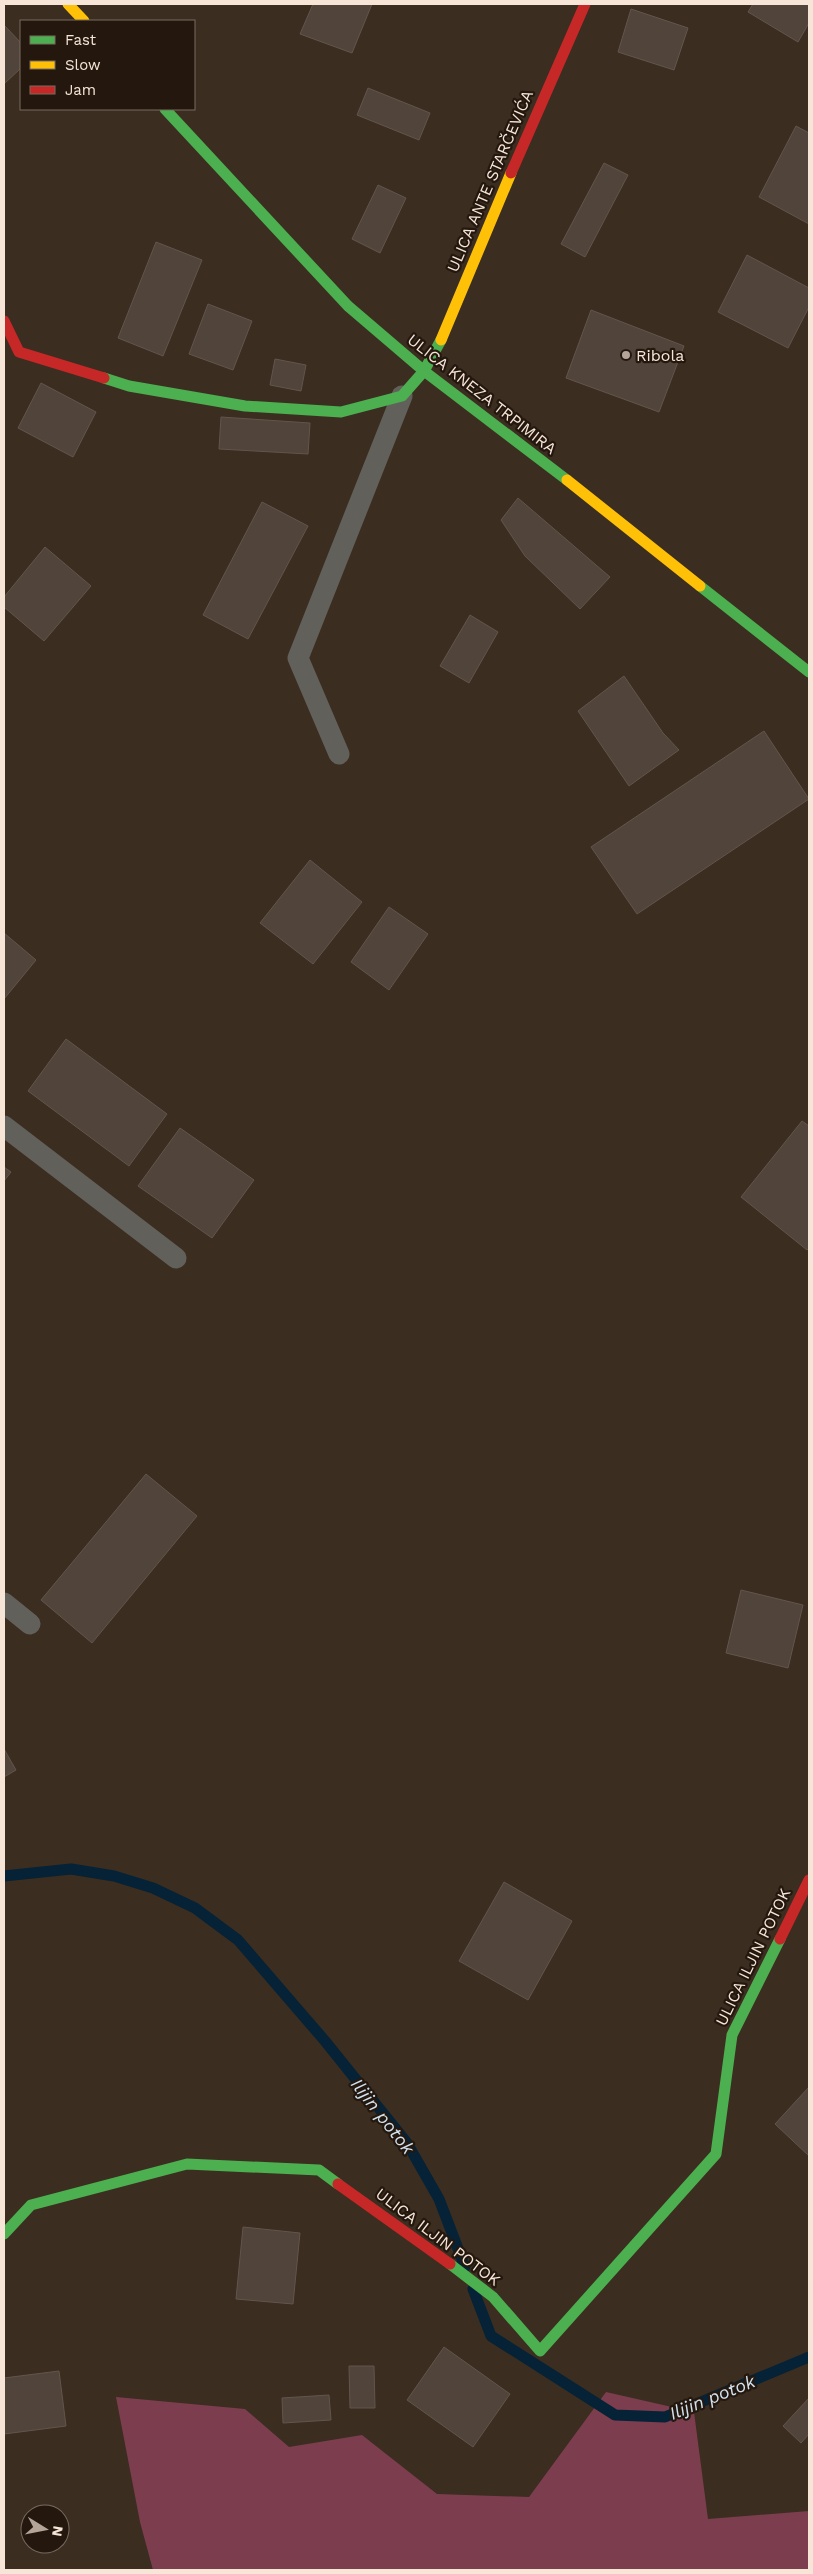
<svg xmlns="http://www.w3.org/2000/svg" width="813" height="2574" font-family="'Work Sans',sans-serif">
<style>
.forest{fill:#7c3e4e}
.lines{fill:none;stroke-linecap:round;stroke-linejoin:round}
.stream{stroke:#052236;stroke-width:11}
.building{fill:#51443b;stroke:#63554d}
.lane{stroke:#62605a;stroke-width:21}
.fast{stroke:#4caf50;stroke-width:11}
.slow{stroke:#ffc107;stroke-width:11}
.jam{stroke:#c62828;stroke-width:11}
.poi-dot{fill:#b5a598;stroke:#24180e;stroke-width:2}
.labels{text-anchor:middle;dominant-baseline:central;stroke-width:4.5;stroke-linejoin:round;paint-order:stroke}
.street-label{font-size:16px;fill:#f7e6d8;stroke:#24180e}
.poi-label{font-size:16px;fill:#f7e6d8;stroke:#24180e;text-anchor:start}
.water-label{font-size:18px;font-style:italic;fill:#d2e2f0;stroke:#24180e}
</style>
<rect width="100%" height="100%" fill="#3b2d20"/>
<!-- forest -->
<path class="forest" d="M606,2392L694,2412L708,2519L809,2511V2570H153L140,2522L116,2397L245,2409L289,2447L362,2435L437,2494L529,2497Z"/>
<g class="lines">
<!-- stream -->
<path class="stream" d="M4,1876L71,1869L114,1876L153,1888L195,1908L238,1940L325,2041L407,2143L439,2199L465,2267
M473,2289L491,2336L615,2415L665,2417L809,2357"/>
</g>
<!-- building -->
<path class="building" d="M313,4H372L352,53L300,34Z
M753,4H809V23L798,42L748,12Z
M631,9L688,28L674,70L618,52Z
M4,25L21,43V68L4,84Z
M368,88L430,113L419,140L357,115Z
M796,126L809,133V224L759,197Z
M604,163L628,175L585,257L561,244Z
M378,185L406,198L380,253L352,239Z
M156,242L202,260L163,356L118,338Z
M747,255L809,288V307L788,348L718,312Z
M208,304L252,321L233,370L189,354Z
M591,310L684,346L659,412L566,378Z
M275,359L306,365L301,391L270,385Z
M41,383L96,412L73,457L18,428Z
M221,417L310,423L308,454L219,449Z
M518,498L610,577L580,609L525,556L501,520Z
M262,502L308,526L248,639L203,615Z
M45,547L91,586L44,641L4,607V597Z
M470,615L498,632L469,683L440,666Z
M624,676L663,733L679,750L629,786L578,711Z
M764,731L809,799L637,914L591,847Z
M310,860L362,902L313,964L260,923Z
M389,907L428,934L389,990L351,962Z
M4,933L36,960L4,999Z
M66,1039L167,1114L129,1166L28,1091Z
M802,1121L809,1126V1248L807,1250L741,1197Z
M180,1128L254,1180L212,1238L138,1186Z
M4,1167L11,1172L4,1181Z
M146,1474L197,1516L92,1643L41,1600Z
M741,1590L803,1605L788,1668L726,1653Z
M4,1749L16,1770L4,1777Z
M504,1882L572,1921L528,2000L459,1961Z
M809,2087V2156L775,2124Z
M243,2227L300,2233L293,2304L236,2299Z
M444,2347L510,2394L473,2447L407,2400Z
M349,2366H374L375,2408H350Z
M59,2371L66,2426L4,2434V2378Z
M329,2395L331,2420L283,2423L282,2398Z
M809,2398V2434L801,2443L783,2426Z"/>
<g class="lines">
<!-- lane -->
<path class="lane" d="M339,754L298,658L402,396
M4,1126L176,1258
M4,1603L30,1624"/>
<!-- fast -->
<path class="fast" d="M165,109L348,306L424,371L567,480
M104,378L129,386L245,406L341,412L402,396L424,371L441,340
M700,586L809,672
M4,2234L31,2205L187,2164L319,2170L338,2184
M450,2264L493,2297L540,2351L716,2154L732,2035L780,1939"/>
<!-- slow -->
<path class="slow" d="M68,4L84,21
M441,340L511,173
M567,480L700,586"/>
<!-- jam -->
<path class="jam" d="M511,173L585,4
M4,321L19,352L104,378
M780,1939L809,1880
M338,2184L450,2264"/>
</g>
<!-- markers -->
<circle class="poi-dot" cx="626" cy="355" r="5"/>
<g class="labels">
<!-- street labels -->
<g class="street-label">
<text transform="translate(490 181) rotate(-67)">ULICA ANTE STARČEVIĆA</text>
<text transform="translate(482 394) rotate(38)">ULICA KNEZA TRPIMIRA</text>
<text transform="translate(753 1957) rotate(-64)">ULICA ILJIN POTOK</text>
<text transform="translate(438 2237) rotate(37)">ULICA ILJIN POTOK</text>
</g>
<!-- poi labels -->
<g class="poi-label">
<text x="636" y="355">Ribola</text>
</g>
<!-- water labels -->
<g class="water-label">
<text transform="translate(383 2116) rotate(52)">Ilijin potok</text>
<text transform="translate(712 2397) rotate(-22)">Ilijin potok</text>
</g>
</g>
<!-- border -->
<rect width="813" height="2574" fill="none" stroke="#f7e6d8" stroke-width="10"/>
<!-- legend -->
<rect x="20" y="20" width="175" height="90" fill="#24180e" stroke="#786a5f"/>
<rect x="30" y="36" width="25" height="8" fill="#4caf50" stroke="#786a5f"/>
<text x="65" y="45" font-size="15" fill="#f7e6d8">Fast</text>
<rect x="30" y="61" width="25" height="8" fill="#ffc107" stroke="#786a5f"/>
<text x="65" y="70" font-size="15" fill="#f7e6d8">Slow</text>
<rect x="30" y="86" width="25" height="8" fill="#c62828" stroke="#786a5f"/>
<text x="65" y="95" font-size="15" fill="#f7e6d8">Jam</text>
<!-- north arrow -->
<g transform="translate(45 2529) rotate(100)"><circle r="24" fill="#24180e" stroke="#786a5f"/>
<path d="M0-4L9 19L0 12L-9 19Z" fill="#b5a598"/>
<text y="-8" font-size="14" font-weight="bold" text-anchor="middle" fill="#f7e6d8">N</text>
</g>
</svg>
